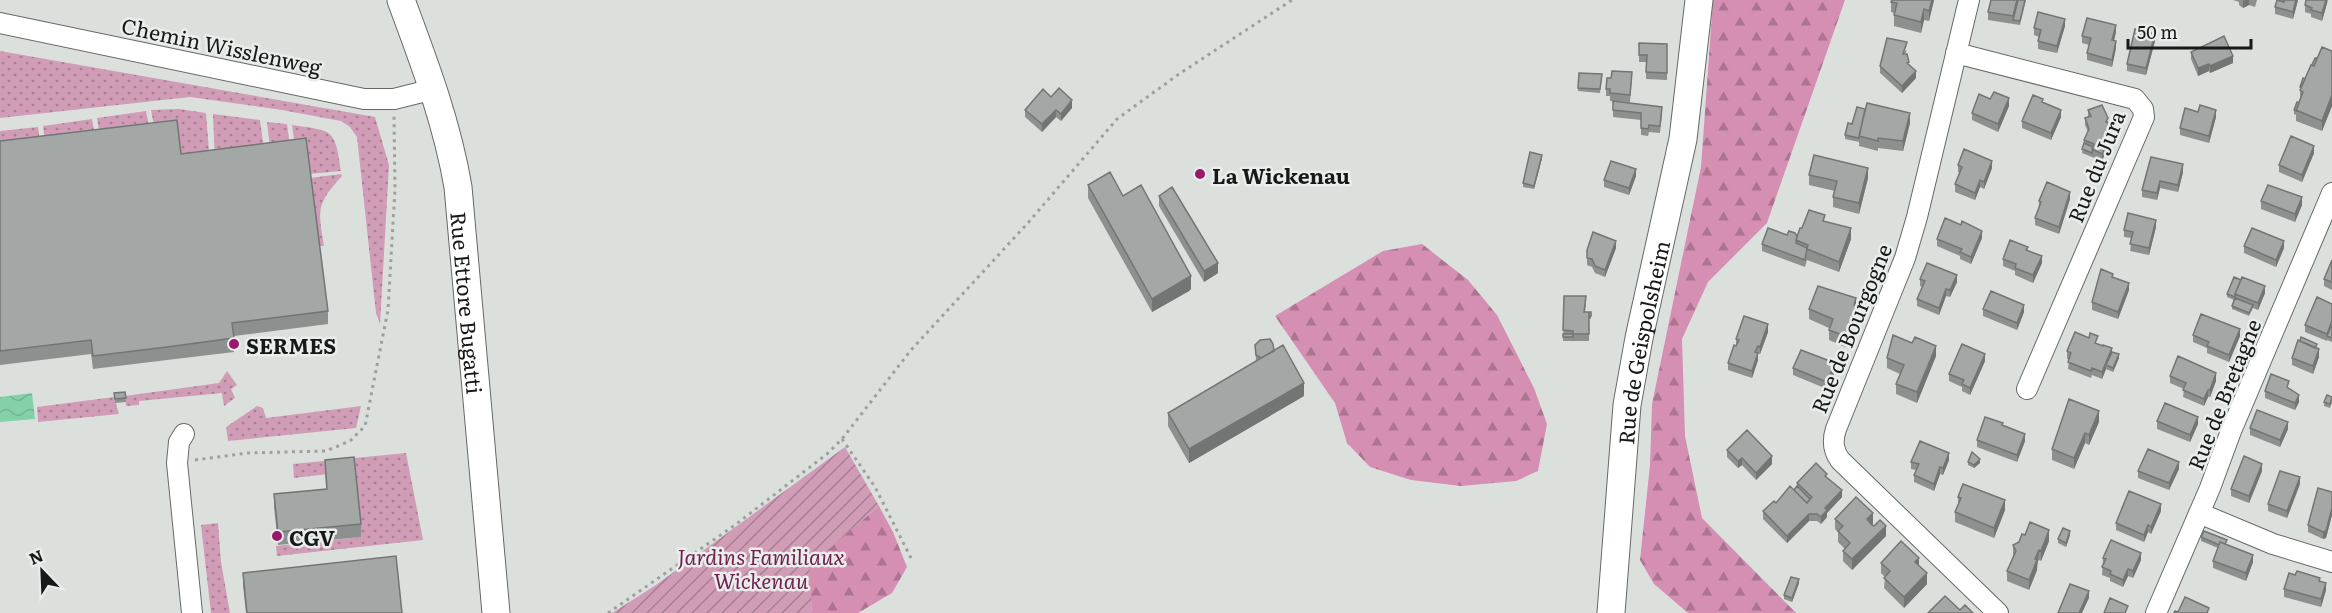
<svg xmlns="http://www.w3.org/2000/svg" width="2332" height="613" font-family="Literata,serif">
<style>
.grass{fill:url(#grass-dots)}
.forest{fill:url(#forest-firs)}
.garden{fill:url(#garden-furrows)}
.water{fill:url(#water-waves)}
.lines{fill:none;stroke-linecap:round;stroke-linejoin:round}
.street-casing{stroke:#666967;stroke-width:22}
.secondary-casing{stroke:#666967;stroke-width:29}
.path{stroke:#9da09e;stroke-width:3;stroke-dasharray:3 4.5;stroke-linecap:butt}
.street{stroke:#fff;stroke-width:20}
.secondary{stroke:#fff;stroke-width:27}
.wall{fill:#8c908e}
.shaded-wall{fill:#727574}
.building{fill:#a3a7a5;stroke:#727574;stroke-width:1.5}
.poi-dot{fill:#9b186b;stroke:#e9edeb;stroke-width:2}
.labels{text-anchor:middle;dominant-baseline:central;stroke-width:5;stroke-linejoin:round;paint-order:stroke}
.street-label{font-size:21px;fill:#171918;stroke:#e9edeb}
.poi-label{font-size:21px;font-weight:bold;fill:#171918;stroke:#e9edeb;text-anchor:start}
.park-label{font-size:21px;font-style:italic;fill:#701f4f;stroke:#e9edeb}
</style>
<defs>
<pattern id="grass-dots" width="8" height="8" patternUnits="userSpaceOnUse" patternTransform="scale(1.5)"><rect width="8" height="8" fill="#d09cb6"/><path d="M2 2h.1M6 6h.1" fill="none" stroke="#a87e93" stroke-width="1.8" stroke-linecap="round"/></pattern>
<pattern id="forest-firs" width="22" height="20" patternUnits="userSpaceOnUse" patternTransform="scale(1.5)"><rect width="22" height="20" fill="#d58fb2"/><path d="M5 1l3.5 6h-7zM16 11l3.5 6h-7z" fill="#ac7490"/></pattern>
<pattern id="garden-furrows" width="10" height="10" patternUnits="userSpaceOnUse" patternTransform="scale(1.5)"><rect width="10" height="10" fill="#d09cb6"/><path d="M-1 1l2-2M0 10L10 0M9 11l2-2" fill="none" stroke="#a87e93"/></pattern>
<pattern id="water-waves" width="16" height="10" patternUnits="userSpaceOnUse" patternTransform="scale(1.5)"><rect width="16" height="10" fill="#84d1a9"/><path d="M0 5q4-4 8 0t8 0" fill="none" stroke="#71b391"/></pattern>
</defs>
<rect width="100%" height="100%" fill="#dce0dd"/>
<!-- grass -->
<path class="grass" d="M0,51L375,117L389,165L380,324L376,313L357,137L350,127L341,121L282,110L190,97L0,118Z
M179,109L206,113L210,164L181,167L156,136L151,110Z
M146,111L151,136L101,143L97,118Z
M213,114L260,120L265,157L215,163Z
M92,119L96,143L46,149L43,126Z
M267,122L287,124L291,154L271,156Z
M292,125C333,131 335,128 341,171L309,174L296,153Z
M38,127L41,150L0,155V131Z
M341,174L342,176C316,205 318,209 324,246H318L310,178Z
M227,371L237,385L231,389L235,398L224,406L222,393L139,401V405L126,406L125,396L219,383Z
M114,397L119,414L38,422L37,407Z
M257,406L263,408L266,418L361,406L356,428L228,441L226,427Z
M406,453L423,540L277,556L276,546L361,537L354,471L294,478L293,464Z
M218,523L221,562L230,613H211L201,525Z"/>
<!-- forest -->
<path class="forest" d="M1713,0H1845L1767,223L1708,282L1682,339L1685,436L1702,518L1796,613H1688L1654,584L1640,560L1650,465L1652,404L1701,167Z
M1422,244L1468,280L1497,315L1534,388L1547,424L1538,471L1516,481L1461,486L1411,480L1370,467L1347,443L1335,403L1275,316L1383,251Z
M879,506L893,532L907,567L892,593L858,613H812L808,566Z"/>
<!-- garden -->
<path class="garden" d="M845,447L879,506L809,566L812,613H612L656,585Z"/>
<!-- water -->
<path class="water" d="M32,393L35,419L0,422V397Z"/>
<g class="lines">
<defs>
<path id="street" d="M1969,0L1917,217L1905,258L1836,429C1832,441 1833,450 1840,460L1998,613
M0,23L364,99H394L434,89
M1956,53L2135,99L2143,109L2144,117L2027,389
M184,434L179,442L177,463L192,613
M2199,513L2273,544L2332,562
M2156,613L2210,488L2231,431L2332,193"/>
<g id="secondary">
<path id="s1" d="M401,0C424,62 447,122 458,187L496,613"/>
<path id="s2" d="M1611,613L1627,405L1639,338L1683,139L1699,0"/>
</g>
</defs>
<!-- street casing -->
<use href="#street" class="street-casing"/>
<!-- secondary casing -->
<use href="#secondary" class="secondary-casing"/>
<!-- path -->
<path class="path" d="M842,439L875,487L913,562
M195,460L248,453L326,451L350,441L365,426L388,310L395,189L394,116
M608,613L735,525L827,454L842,439L911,350L1027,224L1117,119L1179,74L1292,0"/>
<!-- street -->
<use href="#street" class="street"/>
<!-- secondary -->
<use href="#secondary" class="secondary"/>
</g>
<!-- wall -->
<path class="wall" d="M1934,0L1929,21L1924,20L1921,33L1894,26V13L1891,12V2Z
M2026,0L2020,25L1988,20V12Z
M2233,0H2257L2255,7L2249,5L2243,8L2239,5V2Z
M2277,0H2298L2293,19L2275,14V7Z
M2306,0H2328L2322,21L2311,17V14L2305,12V5Z
M2065,26L2057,53L2038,49V41L2039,37L2034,35V28Z
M2116,32L2114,41L2116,48L2112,67L2087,60V53L2089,45L2082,43V36Z
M2155,41L2146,75L2127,71V64Z
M1639,43L1667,44V80L1646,79V62H1639Z
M1907,50L1905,54L1909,65L1916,78L1902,93L1880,73V66Z
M2332,51V106L2322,131L2296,121V115L2294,114V110L2300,99V87L2312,65L2317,58Z
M2191,52L2233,63L2210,73L2209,71L2198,76L2191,59Z
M1579,73L1602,74L1600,93L1578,91Z
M1632,79L1630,102L1610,101V96H1606V89Z
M1051,97L1072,108L1061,121L1056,117L1042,132L1025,117V110Z
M1613,101L1662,114L1660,133L1649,132L1648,136L1641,135V120L1613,117Z
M2043,102L2061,117L2051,140L2022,128V121Z
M2009,106L1998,132L1972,120V113Z
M2088,110L2108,122L2112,136L2110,142L2108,143V146L2102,161L2082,153L2084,140L2088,132L2085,125V118L2088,117Z
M2216,117L2209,143L2180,135V128Z
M1910,123L1903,151L1878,148V151L1859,146V142L1845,139V135L1852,124Z
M0,141L181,154L328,311V324L234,336V352L167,360L93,369L91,354L0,365Z
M2314,153L2302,182L2279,172V165Z
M1542,158L1534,189L1523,187V183Z
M1958,165L1992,168L1984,189L1980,187L1975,200L1955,192V184L1960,173L1958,172Z
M2183,172L2178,192L2160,188L2157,200L2142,197V190Z
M1809,175L1868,178L1859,214L1833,207V197L1835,191L1809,185Z
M1636,176L1629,195L1604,187V180Z
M1088,185L1123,196L1191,289L1189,291L1152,312L1088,198Z
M1159,196L1218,273L1204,282L1159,206Z
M2070,199L2059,234L2035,225V218L2039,208V201Z
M2261,201L2302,205L2295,222L2261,209Z
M1825,222L1851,239L1839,272L1807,260L1805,267L1762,251V244L1787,235L1797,236L1802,228Z
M2156,227L2149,255L2130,251L2132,238L2124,237V230Z
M1982,238L1971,264L1960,259V256L1937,246V239Z
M2244,246L2284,248L2276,267L2244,253Z
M1616,248L1605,277L1595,273L1592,267L1587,265V250Z
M2028,250L2042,263L2033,283L2015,275V271L2003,266V259Z
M2332,260V290L2324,286V279Z
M2113,277L2129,290L2118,319L2092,310V302Z
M1920,279L1957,282L1950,297L1946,296L1939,315L1917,306V299L1922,287L1920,286Z
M2265,293L2258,310L2253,308L2249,316L2232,309V306L2234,300L2227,297V294Z
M1564,296L1586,304L1585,312H1591V319H1589V341H1563Z
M2332,304V342L2327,340V341L2305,332V325Z
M1856,305L1857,316L1845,347L1829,340V328L1809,319V309Z
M1983,309L2024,312L2017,330L1983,316Z
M1768,332L1760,354L1758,353V360L1752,378L1728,370V363L1736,346V339Z
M2193,335L2240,336L2229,362L2207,353V348L2193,342Z
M2097,344L2112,352L2119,358L2113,372L2106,369L2102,379L2092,375L2091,378L2068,369L2069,359H2067V351Z
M1255,345L1274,351L1304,396L1189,463L1168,426V413L1256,361Z
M2317,347L2319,357L2313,374L2292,365V358Z
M1936,356L1917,403L1896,394V384L1900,374L1887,368V358Z
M1985,361L1970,395L1962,391V387L1949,381V374Z
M1793,368L1835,371L1827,389L1793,375Z
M2170,376L2216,381L2210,397H2208L2204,406L2183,397L2184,389L2170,383Z
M2265,391L2299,402L2295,410L2265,398Z
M125,392L126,402L115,403L114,393Z
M2332,397V403L2330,408L2324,406V402Z
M2157,421L2198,424L2190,442L2157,429Z
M2099,422L2089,445L2085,443L2074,469L2052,460V449Z
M2003,426L2025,441L2017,462L1977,447V440Z
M2250,428L2288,429L2280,447L2250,435Z
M1727,450L1772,464L1756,480L1742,465L1738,468L1727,457Z
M325,460L361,524V537L278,545L274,507V494L326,489Z
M1949,460L1943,475L1940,474L1934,491L1914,482V475L1916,470L1911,469V462Z
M1968,462L1980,463L1974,468L1968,465Z
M2179,469L2169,490L2138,478V471Z
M2262,471L2249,503L2231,496V489Z
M1827,477L1842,497L1827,513V517L1821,524L1817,521H1809L1787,543L1763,519V511L1794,490L1797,486V483Z
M2300,484L2287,518L2268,511V504Z
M2332,492V515L2326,538L2323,539L2308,532V525Z
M1958,497L2005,510L1994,538L1955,522V512L1958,507Z
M2161,511L2151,534L2148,532L2144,542L2116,530V523Z
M1835,519L1873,524L1872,525L1886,536L1852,570L1843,561V551L1845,549L1838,542V532L1835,529Z
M2070,535L2066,547L2058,543V539Z
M2201,537L2227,544L2226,545L2253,562L2246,581L2213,568V561L2218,548L2201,541Z
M2049,541L2041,561L2039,560L2037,563V570L2029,590L2007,581V571L2013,556V545Z
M2103,558L2141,560L2133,578L2128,576L2123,587L2110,581V578L2102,575Z
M1881,563L1919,566L1927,584L1904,608L1884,588L1885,577L1881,573Z
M243,573L402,613H246L243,586Z
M2320,581L2326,590L2321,607L2284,597V589Z
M1799,583L1792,602L1784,599V595Z"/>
<!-- shaded-wall -->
<path class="shaded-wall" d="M1932,0H1934L1929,21V11Z
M2245,0H2249V5L2243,8V1Z
M2296,0H2298L2293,19V12Z
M2326,0H2327V3L2322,21V13Z
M1924,9V20L1921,33V22Z
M2065,19V26L2057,53V46Z
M2116,25V32L2112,48V40Z
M2155,34V41L2146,75V68Z
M2116,41V48L2112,67V60Z
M2233,56V63L2210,73V66Z
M2209,64V71L2198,76V68Z
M1916,71V78L1902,93V86Z
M2332,95V106L2322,131V121Z
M2009,98V106L1998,132V124Z
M1072,100V108L1061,121V114Z
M1056,110V117L1042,132V124Z
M2061,110V117L2051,140V133Z
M2216,110V117L2209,143V136Z
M1910,113V123L1903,151V141Z
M2112,129V136L2110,142L2108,143V146L2102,161V154L2106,136Z
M2314,146V153L2302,182V175Z
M1542,155V158L1534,189V186Z
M1992,161V168L1984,189V182Z
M2183,164V172L2178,192V185Z
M1868,168V178L1859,214V203Z
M1636,169V176L1629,195V188Z
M1980,180V187L1975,200V193Z
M2160,181V188L2157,200V193Z
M2070,192V199L2059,234V227Z
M2302,197V205L2295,222V214Z
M2156,220V227L2149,255V248Z
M1851,228V239L1839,272V262Z
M1982,231V238L1971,264V257Z
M1616,241V248L1605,277V270Z
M2284,241V248L2276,267V260Z
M2042,256V263L2033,283V275Z
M1218,263V273L1204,282V271Z
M1957,275V282L1950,297V290Z
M1191,276V289L1189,291L1152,312V299Z
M2129,283V290L2118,319V312Z
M2265,286V293L2258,310V303Z
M1946,289V296L1939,315V308Z
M1856,298V309L1857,306V316L1845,347V336Z
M2024,305V312L2017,330V323Z
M1768,324V332L1760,354V347Z
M2240,329V336L2229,362V355Z
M1936,346V356L1917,403V392Z
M2112,348V355L2106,365V369L2102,379V372Z
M2319,349V357L2313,374V366Z
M1758,353V360L1752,378V371Z
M1985,354V361L1970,395V388Z
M2119,354V358L2113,372V368Z
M1835,363V371L1827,389V382Z
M2216,373V381L2210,397V390Z
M1304,383V396L1189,463V449Z
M2208,390V397L2204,406V399Z
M2299,395V402L2295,410V403Z
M2099,411V422L2089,445V435Z
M2198,417V424L2190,442V435Z
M2288,422V429L2280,447V440Z
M2085,433V443L2074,469V458Z
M2025,434V441L2017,462V455Z
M1949,453V460L1943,475V468Z
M1772,456V464L1756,480V473Z
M1742,458V465L1738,468V461Z
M1980,459V463L1974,468V465Z
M2179,462V469L2169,490V483Z
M2262,464V471L2249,503V496Z
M1940,467V474L1934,491V484Z
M2300,477V484L2287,518V511Z
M1842,490V497L1827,513V517L1821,524V517L1825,508Z
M2005,500V510L1994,538V528Z
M2161,504V511L2151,534V527Z
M2332,508V515L2326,538L2323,539V532Z
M1873,513V524L1867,530V519Z
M1809,514V521L1787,543V536Z
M2148,525V532L2144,542V535Z
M1886,526V536L1852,570V559Z
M2049,530V541L2041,561V551Z
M2070,531V535L2066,547V543Z
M2039,550L2037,570L2029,590V580Z
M2141,553V560L2133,578V571Z
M2253,555V562L2246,581V573Z
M1919,558V568L1915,562Z
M2128,569V576L2123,587V580Z
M1927,573V584L1904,608V597Z
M1799,579V583L1792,602V598Z
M2326,583V590L2321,607V599Z
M2089,591V598L2082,613H2079Z"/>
<!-- building -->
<path class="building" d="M1892,0H1932L1929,11L1924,9L1921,22L1894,15L1897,3L1891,2Z
M1991,0H2017L2013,16L1988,12Z
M2018,0H2025L2020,21L2013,20Z
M2277,0L2284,2V0H2296L2293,12L2275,7Z
M2306,0H2326L2322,13L2311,10L2312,8L2305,5Z
M2038,12L2065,19L2057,46L2038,41L2041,30L2034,28Z
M2087,18L2116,25L2112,40L2116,41L2112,60L2087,53L2091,38L2082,36Z
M2135,29L2155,34L2146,68L2127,64Z
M2224,36L2233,56L2210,66L2209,64L2198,68L2191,52Z
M1887,38L1907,42L1903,54H1907L1909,62L1907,63L1916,71L1902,86L1880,66Z
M1639,43L1667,44V73L1646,72L1647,55H1639Z
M2322,47L2332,51V95L2322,121L2296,110L2303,92L2300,90L2311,65L2314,66Z
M2315,58H2317L2314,66L2312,65Z
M1612,71L1632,72L1630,95L1610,93V89H1606L1607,78H1611Z
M1579,73L1602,74L1600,89L1578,88Z
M2303,78L2305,79L2301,88L2300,87Z
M1059,88L1072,100L1061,114L1056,110L1042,124L1025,110L1043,89L1051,97Z
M1994,92L2009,98L1998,124L1972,113L1979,94L1990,99Z
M2033,95L2043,99L2042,102L2061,110L2051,133L2022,121Z
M1613,101L1662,107L1660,126L1649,125L1648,129L1641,128V113L1613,110Z
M2297,102L2299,103L2296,111L2294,110Z
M1867,103L1910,113L1903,141L1878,138V141L1859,136Z
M2102,105L2108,118L2106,122L2110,123L2112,129L2110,135L2106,136L2108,139L2102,154L2092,149L2094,144L2084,140L2089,129L2085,118L2091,116L2088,110Z
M2200,105L2216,110L2209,136L2180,128L2185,108L2198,112Z
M1857,107L1865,109L1859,138L1845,135L1848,123L1852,124Z
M177,120L181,154L306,138L328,311L232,323L234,338L167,347L93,356L91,340L0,351V141Z
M2291,136L2314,146L2302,175L2279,165Z
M2084,143L2093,147L2092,153L2082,149Z
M1964,149L1992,161L1984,182L1980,180L1975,193L1955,184L1962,167L1958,165Z
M1530,152L1542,155L1534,186L1523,183Z
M1814,155L1868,168L1859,203L1833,197L1837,181L1809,175Z
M2151,157L2183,164L2178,185L2160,181L2157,193L2142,190Z
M1611,161L1636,169L1629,188L1604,180Z
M1110,172L1123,196L1141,185L1191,276L1189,277L1152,299L1088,185Z
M2047,182L2070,192L2059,227L2035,218L2041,202L2039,201Z
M2268,185L2302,197L2295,214L2261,201Z
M1172,187L1218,263L1204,271L1159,196Z
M1809,210L1825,215L1823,221L1851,228L1839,262L1807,249L1808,245L1796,240L1800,228H1802Z
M2128,213L2156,220L2149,248L2130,244L2133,232L2124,230Z
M1945,218L1961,225L1962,221L1982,231L1971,257L1960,252L1962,249L1937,239Z
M1768,228L1787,235L1789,231L1795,233L1797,236L1796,243L1807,248L1805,260L1762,244Z
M2252,228L2284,241L2276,260L2244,246Z
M1593,232L1616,241L1605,270L1595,266L1592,259L1587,258V250Z
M2010,240L2028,247L2026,250L2042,256L2033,275L2015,268L2016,264L2003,259Z
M2332,260V282L2324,279Z
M1927,263L1957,275L1950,290L1946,289L1939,308L1917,299L1925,281L1920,279Z
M2101,269L2113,274L2112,277L2129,283L2118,312L2092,302Z
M2234,277L2241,280L2235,294V297L2227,294Z
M2242,277L2265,286L2258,303L2235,294Z
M1818,286L1856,298L1854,305L1857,306L1845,336L1829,330L1833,319L1809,309Z
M1991,291L2024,305L2017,323L1983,309Z
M1564,296H1586L1584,312H1589V334H1573V331L1563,330Z
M2317,297L2332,304V321L2327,334L2305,325Z
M2235,298L2253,305L2249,313L2232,306Z
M1584,312H1591V316H1589V312Z
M2201,314L2240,329L2229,355L2207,346L2209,342L2193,335Z
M1744,316L1768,324L1760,347L1758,346L1755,352L1758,353L1752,371L1728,363L1734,345L1736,346L1739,340L1736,339Z
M2332,324V338L2327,336Z
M2075,332L2089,338L2090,333L2098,336L2095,343L2103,346V345L2112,348L2102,372L2092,368L2091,371L2068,362L2071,353L2067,351Z
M1563,334H1573V337H1563Z
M1893,335L1912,343L1915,337L1936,346L1917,392L1896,384L1904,365L1887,358Z
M2301,337L2317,344L2315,348L2300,341Z
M1270,339L1273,344L1274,351L1261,358L1256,355L1255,345L1260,340Z
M2298,340L2319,349L2313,366L2292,358Z
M1962,344L1985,354L1970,388L1962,384L1964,380L1949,374Z
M1283,345L1304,383L1189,449L1168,413Z
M1801,350L1835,363L1827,382L1793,368Z
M2112,352L2119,354L2113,368L2106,365Z
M2178,356L2216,373L2210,390H2208L2204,399L2183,390L2186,383L2170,376Z
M2271,374L2289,381L2287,387L2299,395L2295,403L2265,391Z
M125,392L126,398L115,399L114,393Z
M2327,395L2332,397L2330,404L2324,402Z
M2069,399L2099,411L2089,435L2085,433L2074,458L2052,449Z
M2165,403L2198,417L2190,435L2157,421Z
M2257,410L2288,422L2280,440L2250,428Z
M1985,417L2003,423L2002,425L2025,434L2017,455L1977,440Z
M1747,430L1772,456L1756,473L1742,458L1738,461L1727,450Z
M1920,441L1949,453L1943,468L1940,467L1934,484L1914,475L1919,464L1911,462Z
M2148,449L2179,462L2169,483L2138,471Z
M1972,452L1980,459L1974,465L1968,462Z
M2244,456L2262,464L2249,496L2231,489Z
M354,457L361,524L278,532L274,494L327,489L325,460Z
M1816,463L1827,474L1825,476L1842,490L1825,508L1827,510L1821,517L1817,514H1809L1787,536L1763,511L1774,501L1776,503L1790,486L1807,503L1812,497L1797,483Z
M2280,471L2300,477L2287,511L2268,504Z
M1963,484L2005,500L1994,528L1955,512L1961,498L1958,497Z
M1797,486L1810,499L1807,503L1794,490Z
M2318,488L2332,492V508L2326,531L2323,532L2308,525Z
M2129,491L2161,504L2151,527L2148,525L2144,535L2116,523Z
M1856,497L1873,513L1867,519L1872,525L1874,526L1880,520L1886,526L1852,559L1843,551L1850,543L1838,531L1843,526L1835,519Z
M2030,522L2049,530L2041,551L2039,550L2035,559L2037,560L2029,580L2007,571L2016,551L2013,545L2019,542L2022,534L2025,535Z
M2063,528L2070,531L2066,543L2058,539Z
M2204,531L2227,540L2225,544L2220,542L2219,545L2201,537Z
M2111,540L2141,553L2133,571L2128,569L2123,580L2110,574L2111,571L2102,567L2106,559L2103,558Z
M1901,541L1919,558L1915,562L1927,573L1904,597L1884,578L1890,571L1881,563Z
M2220,542L2253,555L2246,573L2213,561Z
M396,556L402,613H247L243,573Z
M2297,571L2320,578L2319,581L2326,583L2321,599L2284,589L2289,573L2295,575Z
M1791,577L1799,579L1792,598L1784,595Z
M2070,584L2089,591L2079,613H2058Z
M1945,596L1960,610L1965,605L1973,613H1928Z
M2185,597L2209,608L2207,613H2174L2175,611L2178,612Z
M2110,598L2128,606L2125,613H2104Z"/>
<!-- markers -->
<g class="poi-dot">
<circle cx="1200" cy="174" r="6"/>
<circle cx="234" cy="344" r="6"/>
<circle cx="277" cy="536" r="6"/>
</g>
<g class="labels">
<!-- street labels -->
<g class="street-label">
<text transform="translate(222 45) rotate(12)">Chemin Wisslenweg</text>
<text transform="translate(2095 166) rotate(-68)">Rue du Jura</text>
<text stroke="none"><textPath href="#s1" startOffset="312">Rue Ettore Bugatti</textPath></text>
<text transform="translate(1850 328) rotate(-68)">Rue de Bourgogne</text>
<text stroke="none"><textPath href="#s2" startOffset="273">Rue de Geispolsheim</textPath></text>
<text transform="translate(2223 394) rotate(-68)">Rue de Bretagne</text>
</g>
<!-- poi labels -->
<g class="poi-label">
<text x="1212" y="174">La Wickenau</text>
<text x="246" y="344">SERMES</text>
<text x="289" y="536">CGV</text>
</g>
<!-- park labels -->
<g class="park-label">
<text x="761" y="555">Jardins Familiaux<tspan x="761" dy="24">Wickenau</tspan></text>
</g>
</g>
<!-- north arrow -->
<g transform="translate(42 571) rotate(337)" stroke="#e9edeb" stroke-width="4.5" paint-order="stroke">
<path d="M0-4.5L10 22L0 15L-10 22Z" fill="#171918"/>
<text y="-9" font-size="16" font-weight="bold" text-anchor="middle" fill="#171918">N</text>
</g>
<!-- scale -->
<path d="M2128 39v9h123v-9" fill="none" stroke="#171918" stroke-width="3"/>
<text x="2137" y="39" font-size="18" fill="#171918" stroke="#e9edeb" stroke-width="4.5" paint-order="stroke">50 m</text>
</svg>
